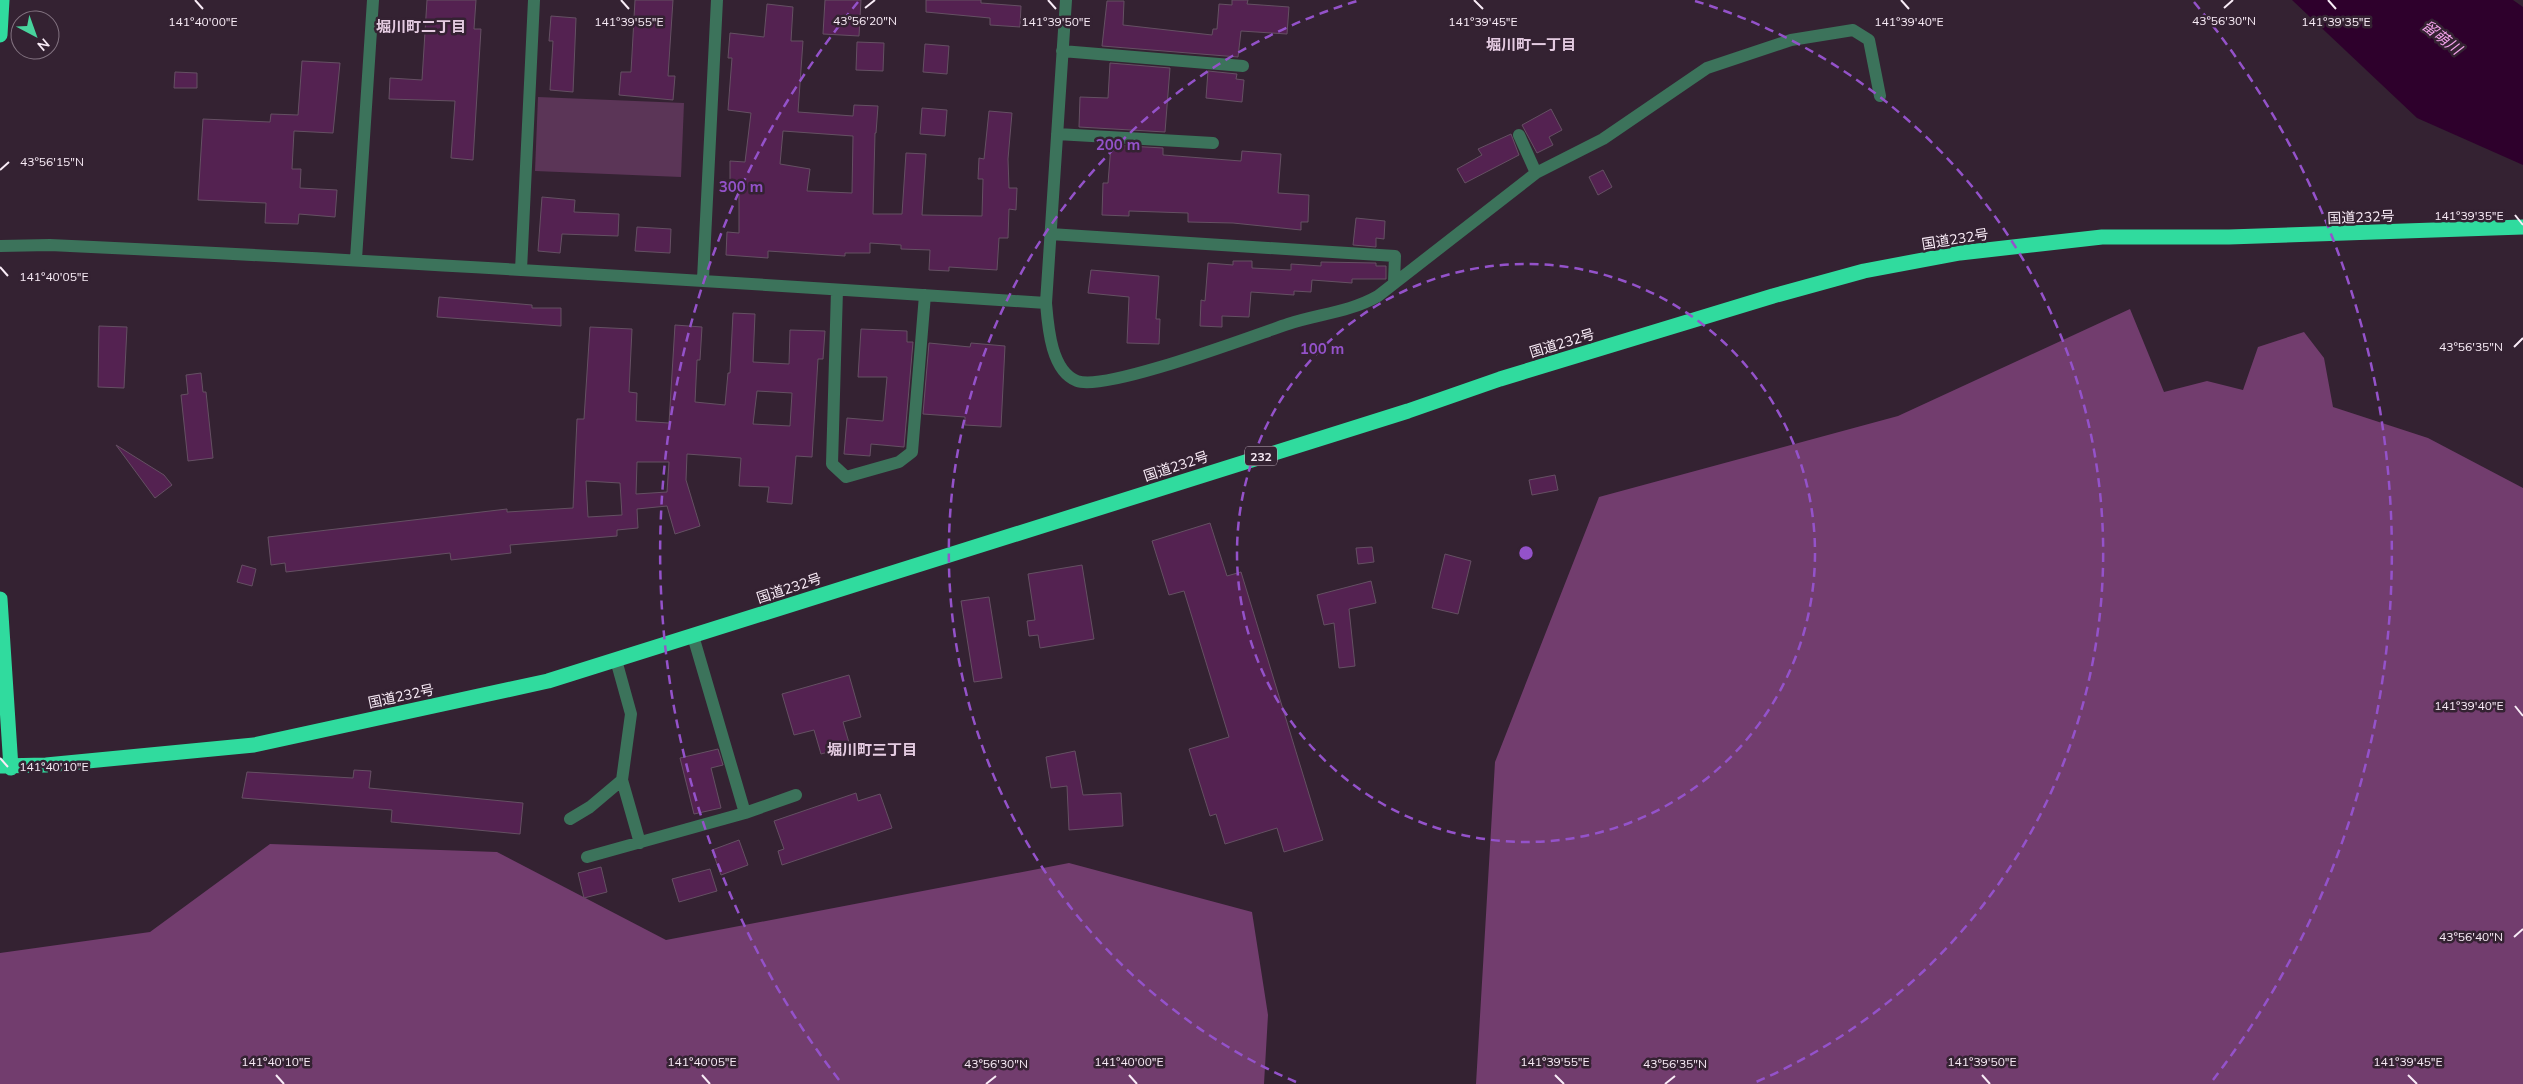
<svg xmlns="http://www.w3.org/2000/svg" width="2523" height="1084" font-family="Mulish,'Noto Sans JP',sans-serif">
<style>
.green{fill:#5b3557}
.forest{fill:#723d6e}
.water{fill:#2e002c}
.building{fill:#542251;stroke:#655063;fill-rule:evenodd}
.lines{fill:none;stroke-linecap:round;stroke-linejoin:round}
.minor{stroke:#3c735b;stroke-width:12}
.highway{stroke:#30db9e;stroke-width:15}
.ticks{fill:none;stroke:#f9ecf7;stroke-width:2}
.ring{fill:none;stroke:#9452ca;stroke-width:2.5;stroke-dasharray:9 6}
.labels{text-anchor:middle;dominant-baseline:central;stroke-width:5;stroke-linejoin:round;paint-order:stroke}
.shield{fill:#342232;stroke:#beafbc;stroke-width:1}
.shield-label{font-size:12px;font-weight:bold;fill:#f9ecf7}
.street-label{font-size:14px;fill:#f9ecf7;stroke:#342232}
.neighbourhood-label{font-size:15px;font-weight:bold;fill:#e4cbe1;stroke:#342232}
.water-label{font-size:15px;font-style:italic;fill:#f3a3eb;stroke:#342232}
.ticks-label{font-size:12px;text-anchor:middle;fill:#f9ecf7;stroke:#342232;stroke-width:5;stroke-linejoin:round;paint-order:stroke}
.centre{fill:#9452ca;stroke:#342232;stroke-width:2.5}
.ring-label{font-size:15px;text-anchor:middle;font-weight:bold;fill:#9452ca;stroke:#342232;stroke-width:5;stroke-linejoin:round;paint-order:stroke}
</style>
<rect width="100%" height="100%" fill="#342232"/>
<!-- green -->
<path class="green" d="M538,97L684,103L681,177L535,171Z"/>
<!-- forest -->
<path class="forest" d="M2130,309L2164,392L2207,381L2243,390L2258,347L2304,332L2324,358L2333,407L2428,438L2523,488V1084H1476L1495,762L1599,497L1898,416Z
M270,844L497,852L666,940L1069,863L1252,912L1268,1015L1264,1084H0V953L150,932Z"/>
<!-- water -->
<path class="water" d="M2292,0H2513L2523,7V165L2417,118Z"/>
<!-- building -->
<path class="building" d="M427,0H476L474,29H481L473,160L451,158L455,101L389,99L390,78L422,80Z
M635,0H673L668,76H675L673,100L619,95L621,72H631Z
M825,0H861L859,36L823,34Z
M926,0H981V3L1021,6L1020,27L990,25V18L926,12Z
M1232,0H1248L1247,4L1289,7L1287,34L1241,31L1238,57L1102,46L1107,1H1124L1123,25L1212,35L1213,29H1217L1219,4L1232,5Z
M767,4L793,7L791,41H803L798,112L853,116L854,105L878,106L876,133H875L873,214H902L906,153L926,154L922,215L982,216L983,179H978L979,158L984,159L989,111L1012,113L1008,159L1009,188H1017L1016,210L1009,209L1008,238H999L997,270L949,267V271L929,270L930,250L901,249V245L870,243V253H845V256L768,251V258L726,255L727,232L739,233V185H730V161L745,162L751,113L728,110L732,58H728L730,33L764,37ZM783,131L853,136L852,193L807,191L810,169L780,164Z
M551,16L576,18L573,92L550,90L553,41H549Z
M857,42L884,43L883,71L856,70Z
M925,44L949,46L947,74L923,72Z
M302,61L340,63L333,133L294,131L292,169H301L300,188L337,190L335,217L299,214L298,224L265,223L266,203L198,200L203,119L270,122L271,114L298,115Z
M1110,63L1170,68L1165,132L1079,127L1080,97L1108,98Z
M1208,71L1237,74L1236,79L1244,80L1242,102L1206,98Z
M175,72L197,73V88H174Z
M922,108L947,110L945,136L920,134Z
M1551,109L1562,130L1549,137L1553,145L1537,153L1522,125Z
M1511,134L1519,155L1465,183L1457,169L1482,155L1478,149Z
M1111,145L1163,148V155L1241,161L1242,151L1281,154L1278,193L1309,195L1308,222H1301V230L1233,223L1188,222V213L1129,211V216L1102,215L1103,183H1108Z
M1603,170L1612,187L1598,195L1589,177Z
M542,197L575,200L574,212L619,214L618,236L562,234L560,253L538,251Z
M1356,218L1385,221L1384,239L1376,238V247L1353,245Z
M637,227L671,229L670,253L635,251Z
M1233,261H1252V268L1291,270V264L1321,266V262L1376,263V266H1386V279H1352V283L1312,280L1311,292L1294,291V295L1251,292L1249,317L1222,316V327L1200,326L1201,300L1205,301L1208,263L1233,265Z
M1091,270L1159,276L1156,319H1160L1159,344L1127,343L1129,297L1088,293Z
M439,297L532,305V308H561V326L437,317Z
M733,313L755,314L753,362L789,364L790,330L825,331L823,359H818L812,457L796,456L792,504L767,502L769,487L739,486L741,458L687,454L686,480L700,526L675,534L667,506L637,509L638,528L617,530V536L510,545L511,553L451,560L450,553L286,572L285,563L271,565L268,537L507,509V512L573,508L577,419H584L590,327L632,329L629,392L637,393L636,421L669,423L675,325L702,327L700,360H697L695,402L725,405L728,373H730ZM757,391L792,393L790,426L753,424ZM637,462H669L667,492L636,494ZM586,481L620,483L622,515L588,517Z
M99,326L127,327L124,388L98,387Z
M861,329L907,331V342H913L904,447L871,444L870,456L844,454L847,418L883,421L887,377H858Z
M929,343L970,347L971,343L1005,346L1001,427L965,425V417L923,414Z
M201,373L203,392H206L213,458L188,461L181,395L188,394L186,375Z
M116,445L164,475L172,485L155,498Z
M1555,475L1558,490L1532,495L1529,480Z
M1210,523L1227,576L1241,572L1323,840L1284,852L1277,828L1225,844L1216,814L1210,816L1189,749L1229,737L1184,591L1169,595L1152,541Z
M1372,547L1374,562L1358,564L1356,548Z
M1445,554L1471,561L1458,614L1432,608Z
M242,565L256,569L252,586L237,582Z
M1082,565L1094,639L1040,648L1038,635L1029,636L1027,621L1035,620L1028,574Z
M1371,581L1376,603L1349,609L1355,666L1339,668L1334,623L1324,625L1317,595Z
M989,597L1002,678L974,682L961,601Z
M849,675L861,717L843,722L850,746L821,754L814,730L794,735L782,694Z
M718,749L723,765L711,768L721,808L694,814L680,758Z
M1075,751L1083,795L1121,793L1123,826L1069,830L1067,786L1051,788L1046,757Z
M354,770L371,771L369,788L523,803L520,834L391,822L392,810L242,798L247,772L353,778Z
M856,793L858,801L880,794L892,828L782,865L778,851L784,849L774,821Z
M739,840L748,865L721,875L712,850Z
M601,867L607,892L584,898L578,873Z
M710,869L717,891L679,902L672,879Z"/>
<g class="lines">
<!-- minor -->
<path class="minor" d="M1066,0L1046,303C1048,327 1051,371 1077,381C1105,392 1252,336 1288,324C1319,314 1350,312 1378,296L1536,173L1603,139L1707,68L1791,40L1853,30L1869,40L1880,96
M1062,51L1243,66
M1057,134L1213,143
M1519,135L1536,173
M1050,234L1395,256L1394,282
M0,246L50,245C382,260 714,281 1046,303
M356,259L373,0
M521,270L534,0
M703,279L717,0
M837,290L832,464L846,477L899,462L912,452L925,295
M693,636L745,813
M616,660L631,714L622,780L640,843
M570,819L590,807L622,780
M587,857L745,813L796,795"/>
<!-- highway -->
<path class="highway" d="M0,35L2,0
M0,599L11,768
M0,766L46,765L254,745L548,681L1408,411L1500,379L1773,296L1864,271L1960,253L2102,237H2229L2523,227"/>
</g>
<!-- ticks -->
<path class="ticks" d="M195,0L203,9M621,0L629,9M1048,0L1056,9M1474,0L1483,9M1901,0L1909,9M2328,0L2336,9M865,8L875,0M2224,8L2233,0M0,170L9,162M2515,215L2523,225M0,267L8,276M2514,347L2523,338M2515,706L2523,716M0,758L8,767M2514,937L2523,929M276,1075L284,1084M702,1075L710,1084M1129,1075L1137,1084M1555,1075L1564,1084M1982,1075L1990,1084M2408,1075L2417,1084M986,1084L996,1076M1665,1084L1675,1076"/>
<!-- distance rings -->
<g class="ring">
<circle cx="1526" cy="553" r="289"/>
<path d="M1296 1082A577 577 0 0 1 1357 1M1695 1A577 577 0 0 1 1756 1082"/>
<path d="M839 1080A866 866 0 0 1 858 2M2194 2A866 866 0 0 1 2213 1080"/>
</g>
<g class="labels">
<!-- shield labels -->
<rect class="shield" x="1245" y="446.5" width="32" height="19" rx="4"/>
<g class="shield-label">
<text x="1261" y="456">232</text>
</g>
<!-- street labels -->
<g class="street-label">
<text transform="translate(2361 217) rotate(-2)">国道232号</text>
<text transform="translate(1955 239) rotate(-9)">国道232号</text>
<text transform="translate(1562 343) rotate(-17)">国道232号</text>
<text transform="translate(1176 466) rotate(-18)">国道232号</text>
<text transform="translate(789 588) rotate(-18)">国道232号</text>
<text transform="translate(401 696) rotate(-12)">国道232号</text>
</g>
<!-- neighbourhood labels -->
<g class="neighbourhood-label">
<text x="421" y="26">堀川町二丁目</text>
<text x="1531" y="44">堀川町一丁目</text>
<text x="872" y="749">堀川町三丁目</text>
</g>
<!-- water labels -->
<g class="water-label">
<text transform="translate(2442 37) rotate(38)">留萌川</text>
</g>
</g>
<g class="ticks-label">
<text x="865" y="25">43°56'20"N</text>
<text x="2224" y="25">43°56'30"N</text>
<text x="203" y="26">141°40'00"E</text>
<text x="629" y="26">141°39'55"E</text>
<text x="1056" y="26">141°39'50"E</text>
<text x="1483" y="26">141°39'45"E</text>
<text x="1909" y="26">141°39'40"E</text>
<text x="2336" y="26">141°39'35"E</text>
<text x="52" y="166">43°56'15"N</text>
<text x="2469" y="220">141°39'35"E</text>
<text x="54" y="281">141°40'05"E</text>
<text x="2471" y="351">43°56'35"N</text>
<text x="2469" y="710">141°39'40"E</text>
<text x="54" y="771">141°40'10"E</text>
<text x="2471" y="941">43°56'40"N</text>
<text x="276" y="1066">141°40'10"E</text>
<text x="702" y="1066">141°40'05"E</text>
<text x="1129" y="1066">141°40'00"E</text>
<text x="1555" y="1066">141°39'55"E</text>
<text x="1982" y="1066">141°39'50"E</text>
<text x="2408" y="1066">141°39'45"E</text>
<text x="996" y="1068">43°56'30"N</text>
<text x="1675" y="1068">43°56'35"N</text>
</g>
<circle cx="1526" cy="553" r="8" class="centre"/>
<g class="ring-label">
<text x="1118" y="150">200 m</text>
<text x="741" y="192">300 m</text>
<text x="1322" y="354">100 m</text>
</g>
<!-- north arrow -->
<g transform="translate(35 35) rotate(139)"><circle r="24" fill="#342232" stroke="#837381"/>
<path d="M0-4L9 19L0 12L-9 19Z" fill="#48d49d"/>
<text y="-8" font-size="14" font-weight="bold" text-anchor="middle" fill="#f9ecf7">N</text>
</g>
</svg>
